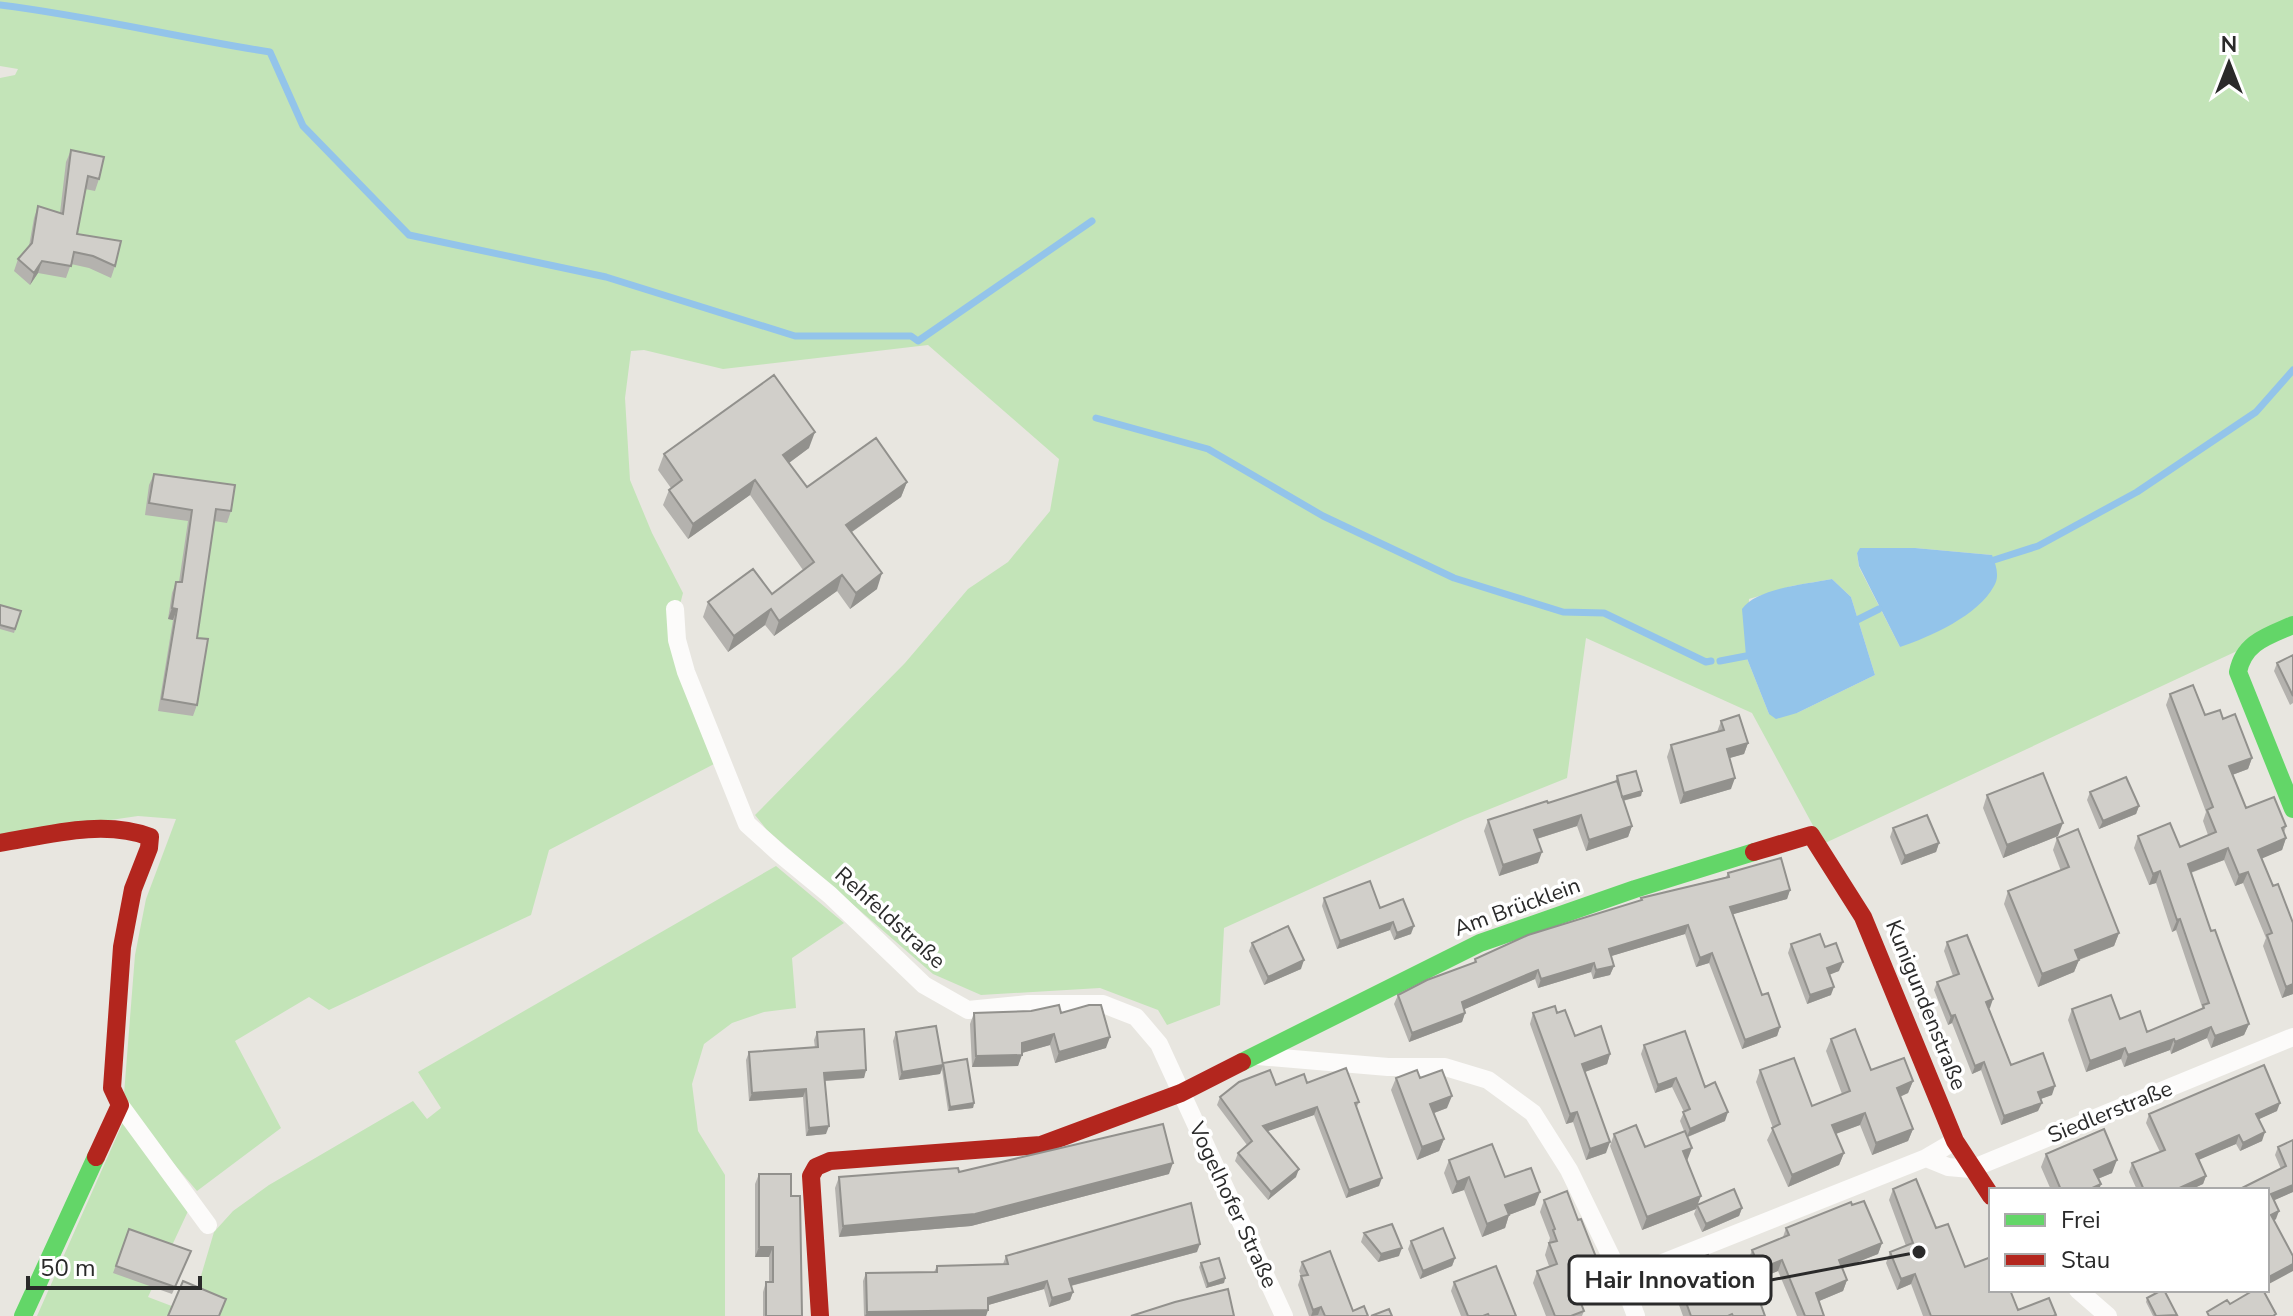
<svg xmlns="http://www.w3.org/2000/svg" width="2293" height="1316" font-family="'Nunito Sans',sans-serif">
<style>
.green{fill:#c3e4b8;fill-rule:evenodd}
.water{fill:#93c4ea}
.lines{fill:none;stroke-linecap:round;stroke-linejoin:round}
.stream{stroke:#93c4ea;stroke-width:7}
.street{stroke:#fcfbfa;stroke-width:18}
.fast{stroke:#63d668;stroke-width:18}
.jam{stroke:#b3261e;stroke-width:18}
.wall{fill:#b4b2ae}
.shaded-wall{fill:#92918d}
.building{fill:#d1cfca;stroke:#92918d;stroke-width:2}
.labels{text-anchor:middle;dominant-baseline:central;stroke-width:7;stroke-linejoin:round;paint-order:stroke}
.street-label{font-size:22px;fill:#2a2a2a;stroke:#fff}
.leader{fill:none;stroke:#2a2a2a;stroke-width:3}
.callout-dot{fill:#2a2a2a;stroke:#fff;stroke-width:3}
.callout{fill:#fff;stroke:#2a2a2a;stroke-width:3}
.callout-label{font-size:24px;text-anchor:middle;font-weight:bold;fill:#2a2a2a}
</style>
<rect width="100%" height="100%" fill="#e8e6e0"/>
<!-- green -->
<path class="green" d="M0,0H2293V625L1823,844L1752,713L1586,638L1567,778L1465,819L1224,928L1220,1005L1167,1025L1158,1010L1100,988L981,995L933,974L767,830L755,815L905,663L968,589L1008,562L1050,511L1059,459L928,345L723,369L644,350L631,351L625,398L630,480L652,533L683,593L672,635L716,763L549,850L531,915L329,1010L309,997L235,1041L281,1128L197,1191L135,1118L124,1094L135,955L146,899L176,819L138,816L0,836V78L15,75L18,69L0,66ZM1861,548H1915L1992,555L1900,647L1859,567L1857,553ZM1832,579L1851,597L1875,675L1797,713L1769,714L1746,656L1749,599L1792,586Z
M776,866L844,923L792,958L796,1008L764,1012L732,1023L704,1044L692,1084L698,1131L725,1175V1316H37L124,1120L189,1209L148,1297L190,1313L214,1232L233,1211L269,1185L413,1101L427,1119L441,1108L418,1072Z"/>
<!-- water -->
<path class="water" d="M1860,548H1915L1992,555C1996,565 2000,576 1994,586C1979,615 1930,637 1900,647L1859,566L1857,553Z
M1832,579L1851,597L1875,675L1797,713L1776,719L1769,714L1746,656L1742,609C1757,588 1807,584 1832,579Z"/>
<g class="lines">
<!-- stream -->
<path class="stream" d="M0,5C90,16 180,38 270,52L303,126L409,235L606,277L795,336H911L918,341L1092,221
M1096,418L1208,449L1323,516L1454,578L1563,612L1604,613L1706,662L1711,661
M1994,560L2038,546L2137,492L2256,412L2293,370
M1857,620L1879,609
M1720,661L1746,656"/>
<!-- street -->
<path class="street" d="M675,609L677,640L686,672L747,824L779,853L830,895L924,985L968,1010L1028,1004H1103L1136,1017L1159,1044L1284,1316
M1257,1056L1388,1067H1445L1488,1080L1533,1113L1569,1170L1622,1279L1636,1316
M120,1105L208,1225
M1926,1158L1948,1167L1971,1169L2293,1037
M1622,1279L1926,1158L1955,1141
M2078,1290L2108,1316"/>
<!-- fast -->
<path class="fast" d="M2293,625C2268,636 2244,642 2238,672L2293,809
M1242,1062L1480,943L1635,889L1754,852
M23,1316L96,1157"/>
<!-- jam -->
<path class="jam" d="M0,843C47,835 104,819 150,837L149,848L133,889L122,947L112,1088L120,1105L96,1157
M1754,852L1811,835L1863,917L1955,1141L1991,1196
M820,1316L811,1176L816,1167L830,1161L1041,1145L1181,1093L1242,1062"/>
</g>
<!-- wall -->
<path class="wall" d="M71,150L99,179L95,191L85,189L77,234L115,266L111,278L89,268L71,264L66,278L38,273L30,285L14,271L18,259L29,246L34,218L38,206L60,213L66,162Z
M809,448L789,463L807,487L907,482L901,497L852,532L877,589L850,609L837,591L774,636L765,625L728,652L703,617L708,602L772,594L803,570L750,495L688,539L663,505L669,490L671,488L658,470L664,454Z
M154,474L231,511L227,523L214,521L197,638V705L193,716L158,711L173,620L168,619L172,593L176,582H179L188,521L145,515L149,485Z
M0,605L21,611L14,633L0,629Z
M2293,655V703L2290,705L2274,671L2277,663Z
M2170,694L2205,715L2223,719L2252,758L2248,769L2232,775L2246,808L2286,826L2284,833L2286,838L2282,850L2261,858L2293,994L2282,998L2263,946L2266,938L2243,883L2235,886L2224,860L2191,873L2211,931L2249,1024L2244,1035L2211,1048L2207,1038L2171,1054L2170,1050L2124,1067L2121,1059L2086,1072L2068,1020L2072,1009L2120,1019L2147,1032L2202,1009V1007L2176,930L2172,932L2156,883L2149,885L2134,848L2138,836L2180,847L2208,835L2203,821L2206,812L2166,705Z
M1721,721L1748,743L1744,754L1729,758L1731,789L1680,804L1667,757L1671,745L1717,732Z
M1617,776L1642,791L1641,796L1623,801L1632,826L1628,837L1586,851L1577,826L1537,839L1538,863L1499,876L1484,831L1488,820L1548,803L1615,782Z
M2090,792L2139,806L2136,814L2099,829L2087,800Z
M1987,795L2058,836L2003,858L1983,808Z
M1893,828L1939,843L1936,852L1901,865L1890,837Z
M2057,838L2119,933L2114,946L2079,960L2074,972L2038,987L2004,904L2008,891L2061,871L2053,850Z
M1728,873L1790,890L1787,899L1733,914L1762,995L1780,1027L1777,1036L1742,1049L1709,963L1696,967L1685,934L1611,956L1614,966L1610,975L1593,979L1591,972L1538,988L1535,979L1464,1009L1465,1013L1462,1022L1409,1042L1394,1004L1398,995L1474,963L1475,959L1640,901L1641,898L1726,877Z
M1324,898L1380,908L1411,934L1394,940L1390,930L1337,949L1322,906Z
M1947,942L1990,1008H1989L2011,1065L2052,1095L2040,1099L2038,1111L2001,1125L1981,1070L1972,1074L1952,1023L1948,1025L1934,990L1937,982L1953,976L1944,951Z
M1252,943L1301,969L1264,985L1249,951Z
M1791,944L1825,947L1839,971L1829,974L1831,995L1807,1004L1788,953Z
M974,1013H1061L1106,1048L1055,1063L1050,1045L1022,1053L1018,1066L972,1067L970,1024Z
M1533,1013H1557L1575,1036L1610,1054L1607,1064L1585,1072L1606,1153L1586,1160L1573,1122L1566,1124L1530,1024Z
M817,1032L866,1070L864,1078L825,1081L826,1134L806,1136L803,1097L749,1101L746,1060L749,1052L815,1048L814,1040Z
M896,1032L943,1063L974,1103L973,1108L948,1111L942,1070L940,1074L899,1080L893,1041Z
M1831,1039L1871,1070L1913,1081L1908,1093L1900,1097L1913,1129L1908,1141L1872,1155L1860,1125L1836,1134L1844,1153L1839,1165L1788,1187L1767,1140L1773,1128L1756,1082L1760,1070L1812,1106L1842,1094L1826,1051Z
M1644,1045L1705,1087L1725,1121L1688,1137L1687,1161L1698,1205L1742,1208L1739,1216L1702,1232L1694,1214L1696,1209L1642,1230L1610,1146L1614,1134L1645,1147L1684,1131L1680,1121L1684,1112L1672,1087L1655,1093L1641,1054Z
M1396,1078H1420L1447,1108L1434,1113L1444,1139L1439,1151L1417,1160L1391,1090Z
M1307,1083L1359,1102L1356,1109L1379,1186L1346,1198L1314,1115L1267,1131L1296,1177L1268,1200L1235,1161L1238,1153L1247,1145L1217,1105L1220,1097L1276,1085Z
M2277,1111L2258,1119L2262,1141L2240,1151L2236,1144L2199,1159L2206,1176L2203,1184L2190,1190H2137L2129,1172L2132,1163L2160,1152L2146,1123L2149,1114Z
M2293,1140V1192L2274,1200L2276,1219L2274,1221L2267,1285V1190L2281,1169L2275,1155L2278,1147Z
M2046,1154L2112,1173L2098,1179L2099,1190H2051L2041,1167Z
M1449,1160L1505,1177L1535,1205L1509,1215L1505,1228L1482,1237L1464,1190L1452,1194L1444,1173Z
M959,1172L1169,1174L971,1226L839,1237L835,1188L839,1177Z
M759,1174L791,1196L802,1316H763V1292L766,1282H769V1257H755V1184Z
M1893,1189L1936,1228L1965,1267L2018,1310L2056,1316H1923L1911,1284L1897,1290L1886,1263L1890,1252L1906,1246L1889,1200Z
M1544,1200L1602,1296L1581,1304L1584,1311L1582,1316H1546L1533,1283L1537,1271L1549,1266L1545,1255L1550,1238L1540,1212Z
M1852,1205L1882,1243L1878,1254L1842,1268L1847,1280L1843,1291L1819,1301L1824,1316H1797L1778,1271L1756,1280L1748,1261L1752,1250L1783,1237L1786,1228Z
M129,1229L191,1251L172,1294L113,1273Z
M1364,1233L1399,1256L1378,1262L1361,1242Z
M1411,1241L1455,1258L1452,1266L1420,1279L1408,1249Z
M1197,1252L1071,1286L1073,1292L1070,1300L1049,1307L1044,1289L988,1305V1310L986,1316H864L863,1281L866,1273L934,1272L937,1266L1003,1264L1006,1256Z
M1690,1261L1722,1292L1765,1316H1683L1679,1305L1683,1294L1693,1291L1686,1272Z
M1302,1262L1353,1311L1368,1316H1309L1298,1285L1301,1276L1299,1271Z
M1201,1263L1225,1278L1224,1283L1206,1288L1199,1267Z
M1454,1282L1516,1316H1461L1451,1291Z
M2147,1298L2177,1316H2153L2146,1302Z"/>
<!-- shaded-wall -->
<path class="shaded-wall" d="M42,261L38,273L30,285L34,273Z
M815,432L809,448L778,471L783,455Z
M755,480L750,495L688,539L693,524Z
M907,482L901,497L840,540L846,525Z
M882,573L877,589L850,609L856,593Z
M842,575L837,591L774,636L779,621Z
M172,608L177,609L173,620L168,619Z
M771,609L765,625L728,652L734,636Z
M1748,743L1744,754L1723,760L1727,749Z
M2252,758L2248,769L2224,778L2229,766Z
M1735,778L1731,789L1680,804L1684,793Z
M1642,791L1641,796L1621,801L1622,797Z
M2139,806L2136,814L2099,829L2103,821Z
M1581,815L1577,826L1530,841L1534,830Z
M2063,823L2058,836L2003,858L2007,845Z
M1632,826L1628,837L1586,851L1589,840Z
M2286,838L2282,850L2254,862L2258,850Z
M1939,843L1936,852L1901,865L1905,856Z
M2228,848L2224,860L2184,875L2188,864Z
M1542,852L1538,863L1499,876L1503,865Z
M2160,871L2156,883L2149,885L2153,874Z
M2248,872L2243,883L2235,886L2239,875Z
M1790,890L1787,899L1727,916L1730,907Z
M2180,919L2176,930L2172,932L2177,920Z
M1393,922L1390,930L1337,949L1340,941Z
M1688,925L1685,934L1605,958L1609,949Z
M1414,926L1411,934L1394,940L1397,933Z
M2119,933L2114,946L2070,963L2075,950Z
M1712,953L1709,963L1696,967L1700,958Z
M1304,960L1301,969L1264,985L1268,977Z
M2079,960L2074,972L2038,987L2042,974Z
M1843,962L1839,971L1824,977L1827,968Z
M1594,963L1591,972L1538,988L1541,979Z
M1614,966L1610,975L1593,979L1596,970Z
M1538,970L1535,979L1458,1012L1462,1002Z
M2293,984V994L2282,998L2286,987Z
M1834,987L1831,995L1807,1004L1810,995Z
M1993,999L1990,1008L1983,1011L1986,1002Z
M1465,1013L1462,1022L1409,1042L1412,1033Z
M1955,1015L1952,1023L1948,1025L1951,1016Z
M2249,1024L2244,1035L2211,1048L2215,1036Z
M1780,1027L1777,1036L1742,1049L1745,1040Z
M2211,1027L2207,1038L2171,1054L2175,1042Z
M1054,1034L1050,1045L1018,1054L1022,1043Z
M1110,1037L1106,1048L1055,1063L1059,1052Z
M2174,1039L2170,1050L2124,1067L2128,1055Z
M2125,1048L2121,1059L2086,1072L2090,1061Z
M1610,1054L1607,1064L1579,1074L1582,1064Z
M1022,1055L1018,1066L972,1067L976,1056Z
M1984,1062L1981,1070L1972,1074L1975,1066Z
M943,1065L940,1074L899,1080L902,1072Z
M866,1070L864,1078L821,1081L824,1073Z
M1676,1078L1672,1087L1655,1093L1658,1085Z
M1913,1081L1908,1093L1892,1100L1897,1088Z
M2055,1086L2052,1095L2035,1101L2038,1092Z
M806,1089L803,1097L749,1101L752,1093Z
M1452,1096L1447,1108L1426,1116L1430,1104Z
M974,1103L973,1108L948,1111L950,1107Z
M2042,1103L2038,1111L2001,1125L2004,1116Z
M2280,1103L2277,1111L2253,1122L2256,1114Z
M1317,1107L1314,1115L1260,1134L1263,1126Z
M1577,1112L1573,1122L1566,1124L1570,1114Z
M1728,1112L1725,1121L1687,1137L1690,1129Z
M1865,1113L1860,1125L1827,1137L1832,1125Z
M829,1126L826,1134L806,1136L809,1128Z
M1913,1129L1908,1141L1872,1155L1876,1143Z
M2265,1132L2262,1141L2240,1151L2243,1143Z
M2239,1135L2236,1144L2194,1162L2196,1154Z
M1444,1139L1439,1151L1417,1160L1422,1147Z
M1610,1142L1606,1153L1586,1160L1590,1149Z
M1692,1148L1687,1161L1683,1151Z
M1844,1153L1839,1165L1788,1187L1792,1175Z
M2117,1160L2112,1173L2090,1182L2094,1170Z
M1173,1163L1169,1174L971,1226L839,1237L843,1226Z
M1299,1169L1296,1177L1268,1200L1271,1192Z
M2206,1176L2203,1184L2190,1190H2175Z
M1469,1177L1464,1190L1452,1194L1457,1182Z
M1382,1178L1379,1186L1346,1198L1349,1190Z
M2101,1184L2099,1190H2088Z
M2293,1185V1192L2268,1203L2271,1194Z
M1540,1192L1535,1205L1501,1218L1505,1205Z
M1701,1196L1696,1209L1642,1230L1647,1217Z
M1742,1208L1739,1216L1702,1232L1706,1224Z
M2279,1211L2276,1219L2268,1224L2271,1215Z
M1509,1215L1505,1228L1482,1237L1487,1224Z
M1882,1243L1878,1254L1835,1271L1839,1260Z
M1200,1244L1197,1252L1066,1287L1069,1279Z
M759,1247H773L769,1257H755Z
M1402,1248L1399,1256L1378,1262L1381,1254Z
M1455,1258L1452,1266L1420,1279L1423,1271Z
M1782,1260L1778,1271L1756,1280L1760,1269Z
M2293,1264V1271L2267,1285V1278Z
M1915,1274L1911,1284L1897,1290L1901,1279Z
M1225,1278L1224,1283L1206,1288L1208,1284Z
M1847,1280L1843,1291L1812,1304L1816,1293Z
M1047,1281L1044,1289L985,1306L988,1298Z
M1607,1285L1602,1296L1574,1308L1578,1296Z
M1073,1292L1070,1300L1049,1307L1052,1298Z
M1321,1307L1318,1315L1311,1316L1313,1310Z
M988,1310L986,1316H865L867,1312Z"/>
<!-- building -->
<path class="building" d="M71,150L104,157L99,179L88,176L77,234L121,241L115,266L93,256L74,252L71,266L42,261L34,273L18,259L32,243L38,206L63,214Z
M774,375L815,432L783,455L807,487L876,438L907,482L846,525L882,573L856,593L842,575L779,621L771,609L734,636L708,602L753,569L772,594L814,562L755,480L693,524L669,490L682,480L664,454Z
M154,474L235,485L231,511L216,509L197,638L208,639L197,705L162,699L177,609L172,608L176,582H182L192,510L149,503Z
M0,605L21,611L15,629L0,625Z
M2293,655V696L2277,663Z
M2193,685L2205,715L2220,710L2223,719L2235,714L2252,758L2229,766L2246,808L2274,797L2286,826L2282,828L2286,838L2258,850L2273,886L2278,884L2293,923V984L2286,987L2267,935L2272,933L2248,872L2239,875L2228,848L2188,864L2211,931L2215,930L2249,1024L2215,1036L2211,1027L2175,1042L2174,1039L2128,1055L2125,1048L2090,1061L2072,1009L2111,995L2120,1019L2140,1011L2147,1032L2204,1008L2203,1005L2209,1003L2180,919L2177,920L2160,871L2153,874L2138,836L2170,823L2180,847L2216,832L2207,810L2213,807L2170,694Z
M1739,715L1748,743L1727,749L1735,778L1684,793L1671,745L1724,730L1721,721Z
M1636,771L1642,791L1622,797L1617,776Z
M2043,773L2063,823L2007,845L1987,795Z
M2126,777L2139,806L2103,821L2090,792Z
M1617,781L1632,826L1589,840L1581,815L1534,830L1542,852L1503,865L1488,820L1547,801L1548,803Z
M1927,815L1939,843L1905,856L1893,828Z
M2078,829L2119,933L2075,950L2079,960L2042,974L2008,891L2069,867L2057,838Z
M1781,858L1790,890L1730,907L1762,995L1768,993L1780,1027L1745,1040L1712,953L1700,958L1688,925L1609,949L1614,966L1596,970L1594,963L1541,979L1538,970L1462,1002L1465,1013L1412,1033L1398,995L1427,980L1476,962L1475,959L1528,935L1642,900L1641,898L1729,877L1728,873Z
M1370,881L1380,908L1403,899L1414,926L1397,933L1393,922L1340,941L1324,898Z
M1288,926L1304,960L1268,977L1252,943Z
M1820,934L1825,947L1836,943L1843,962L1827,968L1834,987L1810,995L1791,944Z
M1967,935L1993,999L1986,1002L2011,1065L2043,1053L2055,1086L2038,1092L2042,1103L2004,1116L1984,1062L1975,1066L1955,1015L1951,1016L1937,982L1959,974L1947,942Z
M1059,1005L1061,1013L1089,1005H1101L1110,1037L1059,1052L1054,1034L1022,1043V1055L976,1056L974,1013L1031,1011Z
M1555,1006L1557,1013L1565,1010L1575,1036L1601,1026L1610,1054L1582,1064L1610,1142L1590,1149L1577,1112L1570,1114L1533,1013Z
M936,1026L943,1065L902,1072L896,1032Z
M864,1029L866,1070L824,1073L829,1126L809,1128L806,1089L752,1093L749,1052L818,1047L817,1032Z
M1855,1029L1871,1070L1904,1058L1913,1081L1897,1088L1913,1129L1876,1143L1865,1113L1832,1125L1844,1153L1792,1175L1772,1128L1780,1124L1760,1070L1794,1058L1812,1106L1850,1091L1831,1039Z
M1685,1031L1705,1087L1715,1082L1728,1112L1690,1129L1683,1112L1690,1109L1676,1078L1658,1085L1644,1045Z
M967,1059L974,1103L950,1107L943,1063Z
M2264,1065L2280,1103L2256,1114L2265,1132L2243,1143L2239,1135L2196,1154L2206,1176L2175,1190H2144L2132,1163L2165,1150L2149,1114Z
M1346,1068L1359,1102L1355,1103L1382,1178L1349,1190L1317,1107L1263,1126L1299,1169L1271,1192L1238,1153L1252,1141L1220,1097L1239,1082L1270,1070L1276,1085L1304,1074L1307,1083Z
M1417,1070L1420,1078L1442,1070L1452,1096L1430,1104L1444,1139L1422,1147L1396,1078Z
M1163,1124L1173,1163L975,1214L843,1226L839,1177L958,1168L959,1172Z
M1636,1125L1645,1147L1685,1131L1692,1148L1683,1151L1701,1196L1647,1217L1614,1134Z
M2104,1129L2117,1160L2094,1170L2101,1184L2088,1190H2061L2046,1154Z
M2293,1140V1185L2271,1194L2279,1211L2271,1215L2293,1256V1264L2267,1278V1190H2238L2286,1166L2278,1147Z
M1492,1144L1505,1177L1531,1168L1540,1192L1505,1205L1509,1215L1487,1224L1469,1177L1457,1182L1449,1160Z
M759,1174H791V1196H800L802,1316H766V1282H773V1247H759Z
M1916,1179L1936,1228L1948,1224L1965,1267L1991,1257V1290H2010L2018,1310L2049,1298L2056,1315L2053,1316H1931L1915,1274L1901,1279L1890,1252L1913,1243L1893,1189Z
M1734,1189L1742,1208L1706,1224L1697,1205Z
M1567,1191L1578,1220L1581,1219L1607,1285L1578,1296L1584,1311L1571,1316H1555L1537,1271L1557,1264L1549,1243L1557,1241L1553,1230L1555,1229L1544,1200Z
M1864,1201L1882,1243L1839,1260L1847,1280L1816,1293L1824,1316H1805L1782,1260L1760,1269L1752,1250L1789,1235L1786,1228L1851,1202L1852,1205Z
M1191,1203L1200,1244L1069,1279L1073,1292L1052,1298L1047,1281L988,1298V1310L867,1312L866,1273L937,1272V1266L1008,1264L1006,1256Z
M1392,1224L1402,1248L1381,1254L1364,1233Z
M1443,1228L1455,1258L1423,1271L1411,1241Z
M129,1229L191,1251L175,1287L116,1266Z
M1330,1251L1353,1311L1364,1306L1368,1316H1325L1321,1307L1313,1310L1301,1276L1308,1275L1302,1262Z
M1708,1255L1722,1292L1752,1280L1765,1316H1733L1732,1314L1728,1316H1691L1683,1294L1700,1288L1690,1261Z
M1219,1258L1225,1278L1208,1284L1201,1263Z
M1496,1266L1516,1316H1489L1488,1314L1483,1316H1468L1454,1282Z
M183,1281L226,1299L219,1316H168Z
M1228,1289L1234,1316H1131L1175,1302Z
M2162,1290H2164L2177,1315L2156,1316L2147,1298Z
M2254,1290H2263L2276,1314L2273,1316H2209L2207,1312L2227,1300L2230,1304Z
M1389,1309L1392,1316H1371Z"/>
<g class="labels">
<!-- street labels -->
<g class="street-label">
<text transform="translate(1517 907) rotate(-20)">Am Brücklein</text>
<text transform="translate(890 918) rotate(42)">Rehfeldstraße</text>
<text transform="translate(1926 1005) rotate(68)">Kunigundenstraße</text>
<text transform="translate(2110 1112) rotate(-22)">Siedlerstraße</text>
<text transform="translate(1233 1205) rotate(65)">Vogelhofer Straße</text>
</g>
</g>
<!-- callouts -->
<path class="leader" d="M1919 1252L1771 1280"/>
<circle class="callout-dot" cx="1919" cy="1252" r="8"/>
<rect class="callout" x="1569" y="1256" width="202" height="48" rx="8"/>
<g class="callout-label">
<text x="1670" y="1288">Hair Innovation</text>
</g>
<!-- legend -->
<rect x="1989" y="1188" width="280" height="104" fill="#ffffff" stroke="#aaaaaa" stroke-width="2"/>
<rect x="2005" y="1214" width="40" height="12" fill="#63d668" stroke="#aaaaaa" stroke-width="2"/>
<text x="2061" y="1228" font-size="24" fill="#2a2a2a">Frei</text>
<rect x="2005" y="1254" width="40" height="12" fill="#b3261e" stroke="#aaaaaa" stroke-width="2"/>
<text x="2061" y="1268" font-size="24" fill="#2a2a2a">Stau</text>
<!-- north arrow -->
<g transform="translate(2229 64)" stroke="#ffffff" stroke-width="6" paint-order="stroke">
<path d="M0-6L14 30L0 20L-14 30Z" fill="#2a2a2a"/>
<text y="-12" font-size="22" font-weight="bold" text-anchor="middle" fill="#2a2a2a">N</text>
</g>
<!-- scale -->
<path d="M28 1276v12h172v-12" fill="none" stroke="#2a2a2a" stroke-width="4"/>
<text x="40" y="1276" font-size="24" fill="#2a2a2a" stroke="#ffffff" stroke-width="6" paint-order="stroke">50 m</text>
</svg>
